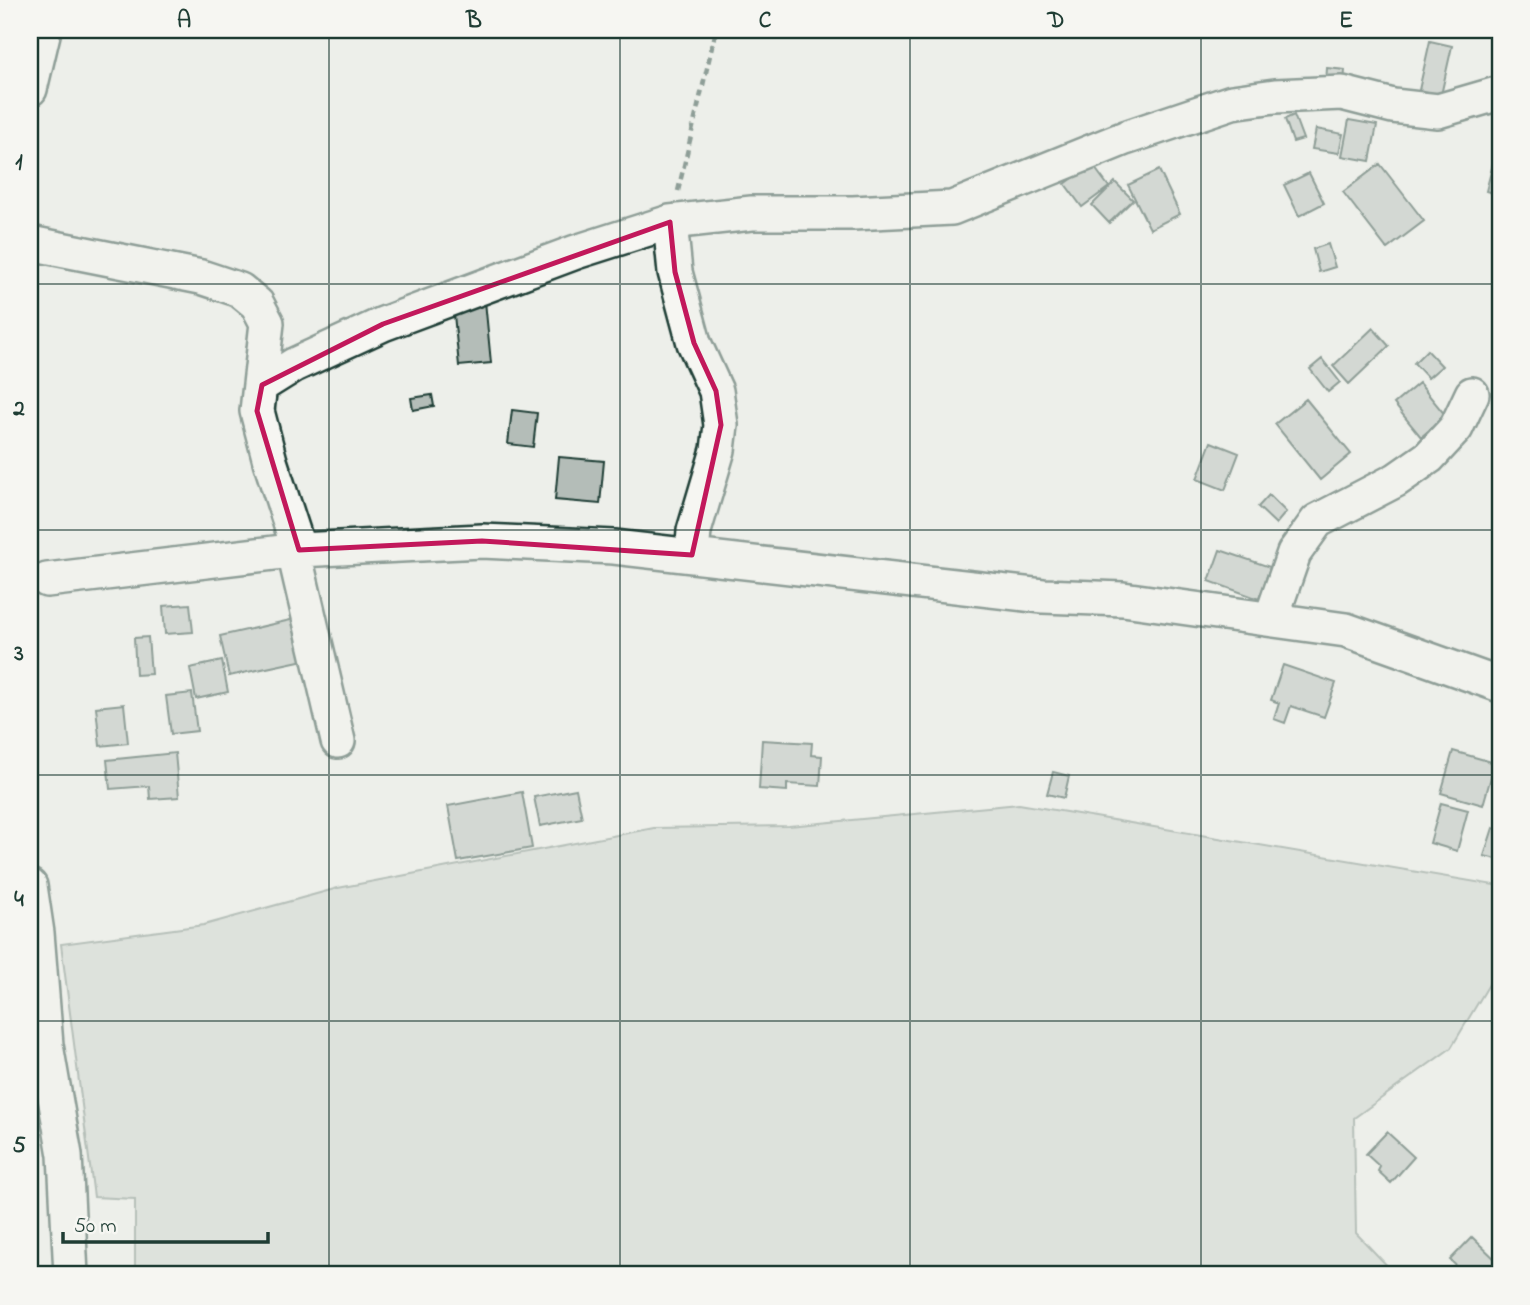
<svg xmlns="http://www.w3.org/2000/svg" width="1530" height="1305" font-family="'Indie Flower',sans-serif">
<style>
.green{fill:#cbd2cc;stroke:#758880;stroke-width:2}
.building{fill:#b4bdb8;stroke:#1f3d34;stroke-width:2}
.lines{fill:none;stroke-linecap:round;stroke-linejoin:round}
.minor-casing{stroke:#1f3d34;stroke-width:38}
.path{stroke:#1f3d34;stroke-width:4.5;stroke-dasharray:7 5;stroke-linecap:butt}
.minor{stroke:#f6f6f2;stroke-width:33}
.marked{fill:none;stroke:#c2185b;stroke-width:5;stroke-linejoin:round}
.grid{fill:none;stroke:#1f3d34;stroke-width:2;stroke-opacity:0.55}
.neatline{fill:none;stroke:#1f3d34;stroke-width:2.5}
.grid-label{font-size:23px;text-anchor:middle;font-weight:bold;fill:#1f3d34}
</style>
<rect width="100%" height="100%" fill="#edefea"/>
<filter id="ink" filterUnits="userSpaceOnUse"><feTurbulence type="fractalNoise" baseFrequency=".0143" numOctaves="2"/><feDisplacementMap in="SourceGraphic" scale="14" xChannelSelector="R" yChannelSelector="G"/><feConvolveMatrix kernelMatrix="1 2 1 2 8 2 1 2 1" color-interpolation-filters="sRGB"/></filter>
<g filter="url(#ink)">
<!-- green -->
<path class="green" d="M1019,804L1500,886V966L1451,1048L1354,1118L1356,1233L1396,1275H135V1199L94,1197L61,944L204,925L338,888L654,828L789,826Z"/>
<!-- building -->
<path class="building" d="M1430,41L1452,46L1441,95L1419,90Z
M1327,68L1345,70L1344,84L1326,83Z
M1294,115L1303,139L1293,142L1285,119Z
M1349,120L1377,125L1370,161L1342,156Z
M1316,129L1343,134L1339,153L1312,149Z
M1499,140H1500V195L1486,191Z
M1092,164L1109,187L1082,207L1065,184Z
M1380,164L1424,221L1387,249L1343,192Z
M1159,170L1180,214L1150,229L1128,185Z
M1309,173L1324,203L1299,216L1284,185Z
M1115,182L1133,200L1109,223L1092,205Z
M1328,244L1335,267L1319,272L1313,249Z
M485,301L491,363L459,366L453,304Z
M1373,328L1389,346L1349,384L1333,366Z
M1427,350L1442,366L1428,378L1414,363Z
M1322,359L1340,382L1328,392L1310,369Z
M1419,383L1446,416L1421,437L1394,404Z
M432,395L434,406L413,410L411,398Z
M1306,399L1351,454L1320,480L1275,424Z
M512,410L537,413L533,447L508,444Z
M1211,442L1239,453L1225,490L1197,479Z
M559,457L604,461L600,504L555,500Z
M1269,495L1286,512L1276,524L1258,507Z
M1220,550L1270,567L1259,599L1209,581Z
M190,604L193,632L165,634L163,606Z
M295,619L304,660L229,676L220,636Z
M148,637L151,674L136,675L134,638Z
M222,661L228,692L196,699L190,668Z
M1283,665L1336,683L1324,717L1291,706L1285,723L1274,719L1279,703L1271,700Z
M192,693L197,731L171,734L166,696Z
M124,704L128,743L100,746L96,707Z
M762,740L812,743L811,755L822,756L820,786L787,784V791L759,789Z
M1453,751L1495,763L1483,805L1441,793Z
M175,753L179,797L150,799L149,786L110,789L107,760Z
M1053,772L1069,776L1064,798L1047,794Z
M576,789L582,818L540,826L534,797Z
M522,792L532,848L458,861L448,806Z
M1441,803L1468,810L1457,851L1430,843Z
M1493,828L1500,830V847L1497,859L1484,856Z
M1387,1132L1414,1157L1391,1183L1378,1171L1380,1167L1366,1154Z
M1472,1237L1500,1264V1275H1466L1450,1260Z"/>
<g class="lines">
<defs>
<path id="minor" d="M30,89L44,30
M670,222L675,272L694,343L716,391L721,425L718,450L694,531L692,555
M30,243L201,277L240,290L257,304L267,323L257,411L270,461L299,550L297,565L338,741
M262,385L294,365L383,324L576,252L670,222L752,213H853L952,208L1125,138L1232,102L1275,96L1342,93L1393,106L1438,111L1500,93
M47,580L299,550L482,541L614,547L1043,596L1123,599L1346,630L1500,685
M1271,619L1294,553L1317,521L1396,480L1429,457L1456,428L1472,394
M30,886L37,933L46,1045L65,1155L71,1275"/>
</defs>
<!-- minor casing -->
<use href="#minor" class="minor-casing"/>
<!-- path -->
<path class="path" d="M678,191L716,30"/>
<!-- minor -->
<use href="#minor" class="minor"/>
</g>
</g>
<!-- marked area -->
<path d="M0 0H1530V1305H0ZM670,222L675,272L694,343L716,391L721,425L692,555L482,541L299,550L257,411L262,385L383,324Z" fill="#edefea" fill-opacity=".55" fill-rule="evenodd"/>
<path class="marked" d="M670,222L675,272L694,343L716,391L721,425L692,555L482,541L299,550L257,411L262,385L383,324Z"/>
<!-- grid -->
<path class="grid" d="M329,30V1275M620,30V1275M910,30V1275M1201,30V1275M30,284H1500M30,530H1500M30,775H1500M30,1021H1500"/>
<!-- margin -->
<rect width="1530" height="1305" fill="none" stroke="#f6f6f2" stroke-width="77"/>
<!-- scale -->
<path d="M63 1232v10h205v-10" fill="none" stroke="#1f3d34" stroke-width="3.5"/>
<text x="74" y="1232" font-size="21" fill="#1f3d34" stroke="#f6f6f2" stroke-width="5" paint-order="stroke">50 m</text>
<rect x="38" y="38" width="1454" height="1228" class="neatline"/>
<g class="grid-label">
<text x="184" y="27">A</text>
<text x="474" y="27">B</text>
<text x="765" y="27">C</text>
<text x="1056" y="27">D</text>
<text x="1346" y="27">E</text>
<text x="19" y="169">1</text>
<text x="19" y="415">2</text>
<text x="19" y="660">3</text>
<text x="19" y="906">4</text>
<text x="19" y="1152">5</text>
</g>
</svg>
